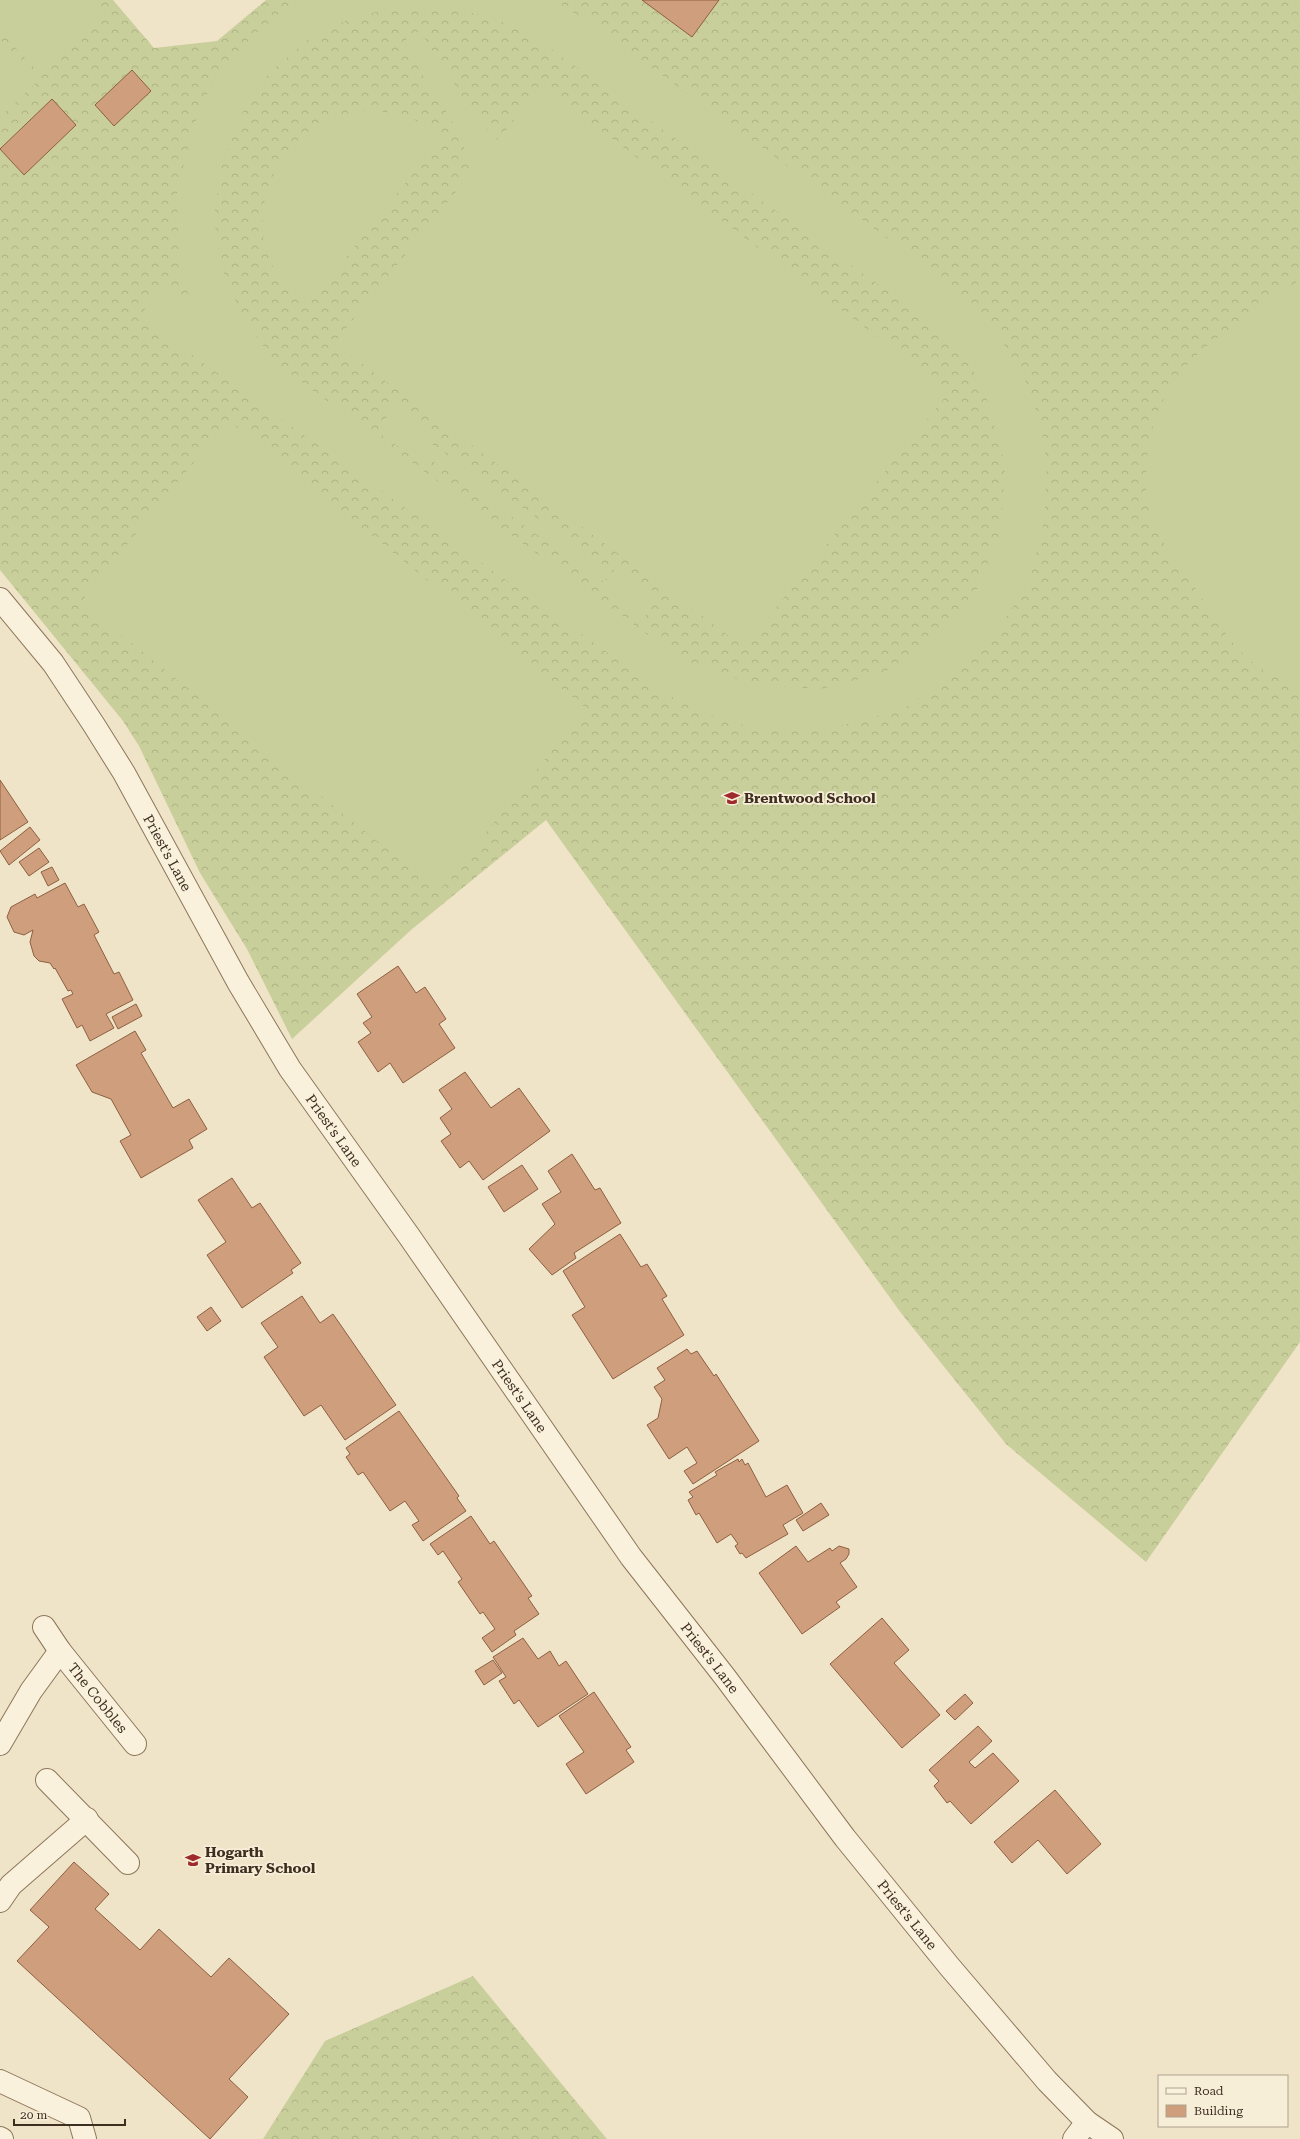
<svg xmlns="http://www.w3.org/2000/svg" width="1300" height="2139" font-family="'Roboto Serif',serif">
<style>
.forest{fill:url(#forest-crowns)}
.garden{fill:#c9cf9b;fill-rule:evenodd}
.building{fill:#cf9f7d;stroke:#8d5f41}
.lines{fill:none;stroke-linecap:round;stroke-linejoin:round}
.minor-casing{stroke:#8d765c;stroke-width:24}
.minor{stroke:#faf1dc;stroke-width:22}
.labels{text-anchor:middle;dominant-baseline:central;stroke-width:3.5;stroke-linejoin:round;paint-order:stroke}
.poi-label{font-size:14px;font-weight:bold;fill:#3d2e20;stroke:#f7eed8;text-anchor:start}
.street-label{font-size:14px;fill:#3d2e20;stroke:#f7eed8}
</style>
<defs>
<pattern id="forest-crowns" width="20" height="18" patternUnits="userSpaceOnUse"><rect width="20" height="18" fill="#c9cf9b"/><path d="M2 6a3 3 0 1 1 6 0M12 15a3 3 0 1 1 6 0" fill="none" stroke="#aeb285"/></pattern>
</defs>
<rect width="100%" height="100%" fill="#f0e4c8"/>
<!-- forest -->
<path class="forest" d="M0,0H113L154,48L217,41L266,0H1300V1342L1146,1562L1006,1444L901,1313L546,820L411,930L292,1039L247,949L200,873L139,746L123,721L0,570Z
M473,1976L607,2139H263L325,2041Z"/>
<!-- garden -->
<path class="garden" d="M0,0H88L105,17L42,76L0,31Z
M300,0H553L584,19L952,285L989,321L1023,375L1040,420L1047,467L1044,521L1030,580L997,632L960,668L903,709L844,725L799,731L751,727L712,716L677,700L650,683L139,317L162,286L192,304L182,277L178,229L177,191L194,125L210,88L249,40L282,11ZM408,6L460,10L495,19L529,33L943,331L974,372L988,402L1005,464L1001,529L978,588L937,639L883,673L821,689L756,685L693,664L648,635L274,362L241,313L220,265L214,215L222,165L241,115L270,72L310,38L356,16Z
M420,31L478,121L498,140L541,86L950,391L744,647L334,343L472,172L459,132L402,42Z
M0,39L39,80L0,117Z
M361,111C397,111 412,116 443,136L305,309C292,295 281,282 272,265C245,210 277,142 331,118C340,114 351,113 361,111Z
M1300,280V686C1246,670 1227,637 1198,592C1184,571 1166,550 1155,527C1145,506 1145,484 1147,461C1154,388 1190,355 1248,316C1265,304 1282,291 1300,280Z
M395,405L438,436L432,444L612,571L604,582L424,455L419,462L377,431Z
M228,420L586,708L439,891L81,602Z
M618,565L660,596L641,622L599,590Z"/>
<!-- building -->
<path class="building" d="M642,0H719L692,37Z
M132,70L151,91L114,126L95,105Z
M52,99L76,125L24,175L0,149Z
M0,780L28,822L0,840Z
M30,827L40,840L9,865L0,851Z
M39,848L49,862L29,876L19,862Z
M52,867L59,880L48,886L41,872Z
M65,883L78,907L84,904L99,932L94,935L114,974L119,972L133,1000L106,1014L114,1028L90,1041L82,1025L77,1028L62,999L73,994L71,990L68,991L55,968L54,969L50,963L39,961L34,956L30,942L33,930L24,935L14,932L7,917L11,907L35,894L37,898Z
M398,966L416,993L425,987L446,1019L439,1024L455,1048L403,1083L390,1063L378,1072L358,1042L371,1033L363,1023L372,1017L357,994Z
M136,1004L142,1016L118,1029L112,1017Z
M135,1031L146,1050L141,1053L173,1108L189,1099L207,1129L189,1140L193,1148L141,1178L120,1141L131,1135L111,1099L92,1092L76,1065Z
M465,1072L491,1108L519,1088L550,1131L483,1180L469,1161L460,1168L441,1141L451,1134L440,1118L452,1109L439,1090Z
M572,1154L595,1190L600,1188L621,1223L574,1253L576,1258L552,1275L529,1249L555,1224L542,1204L561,1192L548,1171Z
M522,1165L538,1189L504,1212L488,1187Z
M232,1178L252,1208L260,1203L301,1263L291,1270L293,1273L242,1308L207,1255L226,1242L198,1200Z
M620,1234L641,1267L647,1264L667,1296L662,1299L684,1335L613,1379L572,1315L585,1307L563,1271Z
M302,1296L320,1323L333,1314L396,1405L345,1440L321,1405L304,1416L264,1357L278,1347L261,1323Z
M211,1307L221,1321L207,1331L197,1317Z
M687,1349L691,1354L697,1351L714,1376L716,1374L759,1441L693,1484L684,1471L697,1463L687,1447L669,1459L647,1425L658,1418L662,1399L654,1387L665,1380L657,1368Z
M399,1411L459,1496L457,1498L466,1511L423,1541L412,1525L419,1521L405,1501L390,1511L363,1472L358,1475L346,1457L350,1454L346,1448Z
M738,1459L739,1462L742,1459L745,1465L748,1463L766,1497L787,1485L803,1513L783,1525L788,1534L746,1558L742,1553L740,1554L735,1546L738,1544L731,1534L717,1543L699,1513L696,1515L688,1500L693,1497L689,1492L717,1475L715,1472Z
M821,1503L829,1515L803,1531L796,1520Z
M471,1516L490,1544L494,1541L532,1596L528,1598L539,1614L514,1631L516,1635L492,1652L482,1638L495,1629L483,1612L480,1614L458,1582L462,1579L443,1551L438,1555L430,1544Z
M796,1546L808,1562L830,1548L832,1551L839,1546L849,1549V1554L846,1559L840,1563L857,1587L836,1602L840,1607L802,1634L759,1573Z
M882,1618L909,1650L894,1663L940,1715L902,1748L830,1664Z
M523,1638L538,1659L550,1651L559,1666L566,1661L588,1694L538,1727L519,1700L514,1704L499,1681L506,1677L493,1657Z
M493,1660L502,1673L484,1685L475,1671Z
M594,1692L631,1747L626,1750L634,1762L586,1794L566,1764L584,1752L559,1716Z
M965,1694L973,1703L955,1720L946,1711Z
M978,1726L992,1741L969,1762L975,1768L993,1753L1019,1781L971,1824L950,1801L947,1803L934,1786L939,1781L929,1770Z
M1055,1790L1101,1844L1067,1874L1038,1840L1012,1863L994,1842Z
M74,1862L109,1894L95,1909L140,1950L159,1929L211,1977L229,1958L289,2014L229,2079L248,2097L210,2139L17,1961L49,1927L30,1910Z"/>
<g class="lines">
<defs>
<g id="minor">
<path id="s1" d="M0,599L53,663L94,725L124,773L238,982L290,1069L409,1236L631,1557L725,1677L845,1838L949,1966L1047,2081L1087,2122L1112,2139"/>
<path id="s2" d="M44,1627L60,1651L135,1744"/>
<path d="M0,1744L31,1691L60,1651"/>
<path d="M47,1780L128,1863"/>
<path d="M0,1901L11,1885L87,1819"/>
<path d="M0,2081L79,2118L85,2139"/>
<path d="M0,2138L2,2139"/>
<path d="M1074,2139L1087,2122"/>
</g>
</defs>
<!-- minor casing -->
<use href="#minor" class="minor-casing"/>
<!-- minor -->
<use href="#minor" class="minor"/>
</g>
<!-- icons -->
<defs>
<symbol id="school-bare" viewBox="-9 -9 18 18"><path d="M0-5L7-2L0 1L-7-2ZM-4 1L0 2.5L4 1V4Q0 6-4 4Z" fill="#9e2a2b" stroke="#f7eed8" stroke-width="2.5" paint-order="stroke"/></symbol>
</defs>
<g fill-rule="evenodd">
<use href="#school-bare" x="721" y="787" width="22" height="22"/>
<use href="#school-bare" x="182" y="1849" width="22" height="22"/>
</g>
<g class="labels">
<!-- poi labels -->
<g class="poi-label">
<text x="744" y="798">Brentwood School</text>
<text x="205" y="1852">Hogarth<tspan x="205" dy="16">Primary School</tspan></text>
</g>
<!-- street labels -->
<g class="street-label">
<text stroke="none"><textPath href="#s1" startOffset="305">Priest's Lane</textPath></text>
<text stroke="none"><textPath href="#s1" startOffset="629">Priest's Lane</textPath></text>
<text stroke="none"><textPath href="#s1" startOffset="953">Priest's Lane</textPath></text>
<text stroke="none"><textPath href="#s1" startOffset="1277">Priest's Lane</textPath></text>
<text stroke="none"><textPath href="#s2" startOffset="89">The Cobbles</textPath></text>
<text stroke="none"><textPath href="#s1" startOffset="1601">Priest's Lane</textPath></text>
</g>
</g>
<!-- legend -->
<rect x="1158" y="2075" width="130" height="52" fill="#f7eed8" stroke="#ada18e"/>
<rect x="1166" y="2088" width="20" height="6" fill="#faf1dc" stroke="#ada18e"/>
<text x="1194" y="2095" font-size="12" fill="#3d2e20">Road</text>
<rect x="1166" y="2105" width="20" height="12" fill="#cf9f7d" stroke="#ada18e"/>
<text x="1194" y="2115" font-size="12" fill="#3d2e20">Building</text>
<!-- scale -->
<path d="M14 2119v6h111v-6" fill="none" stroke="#3d2e20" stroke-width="2"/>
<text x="20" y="2119" font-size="12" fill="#3d2e20" stroke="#f7eed8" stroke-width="3" paint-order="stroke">20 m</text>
</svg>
